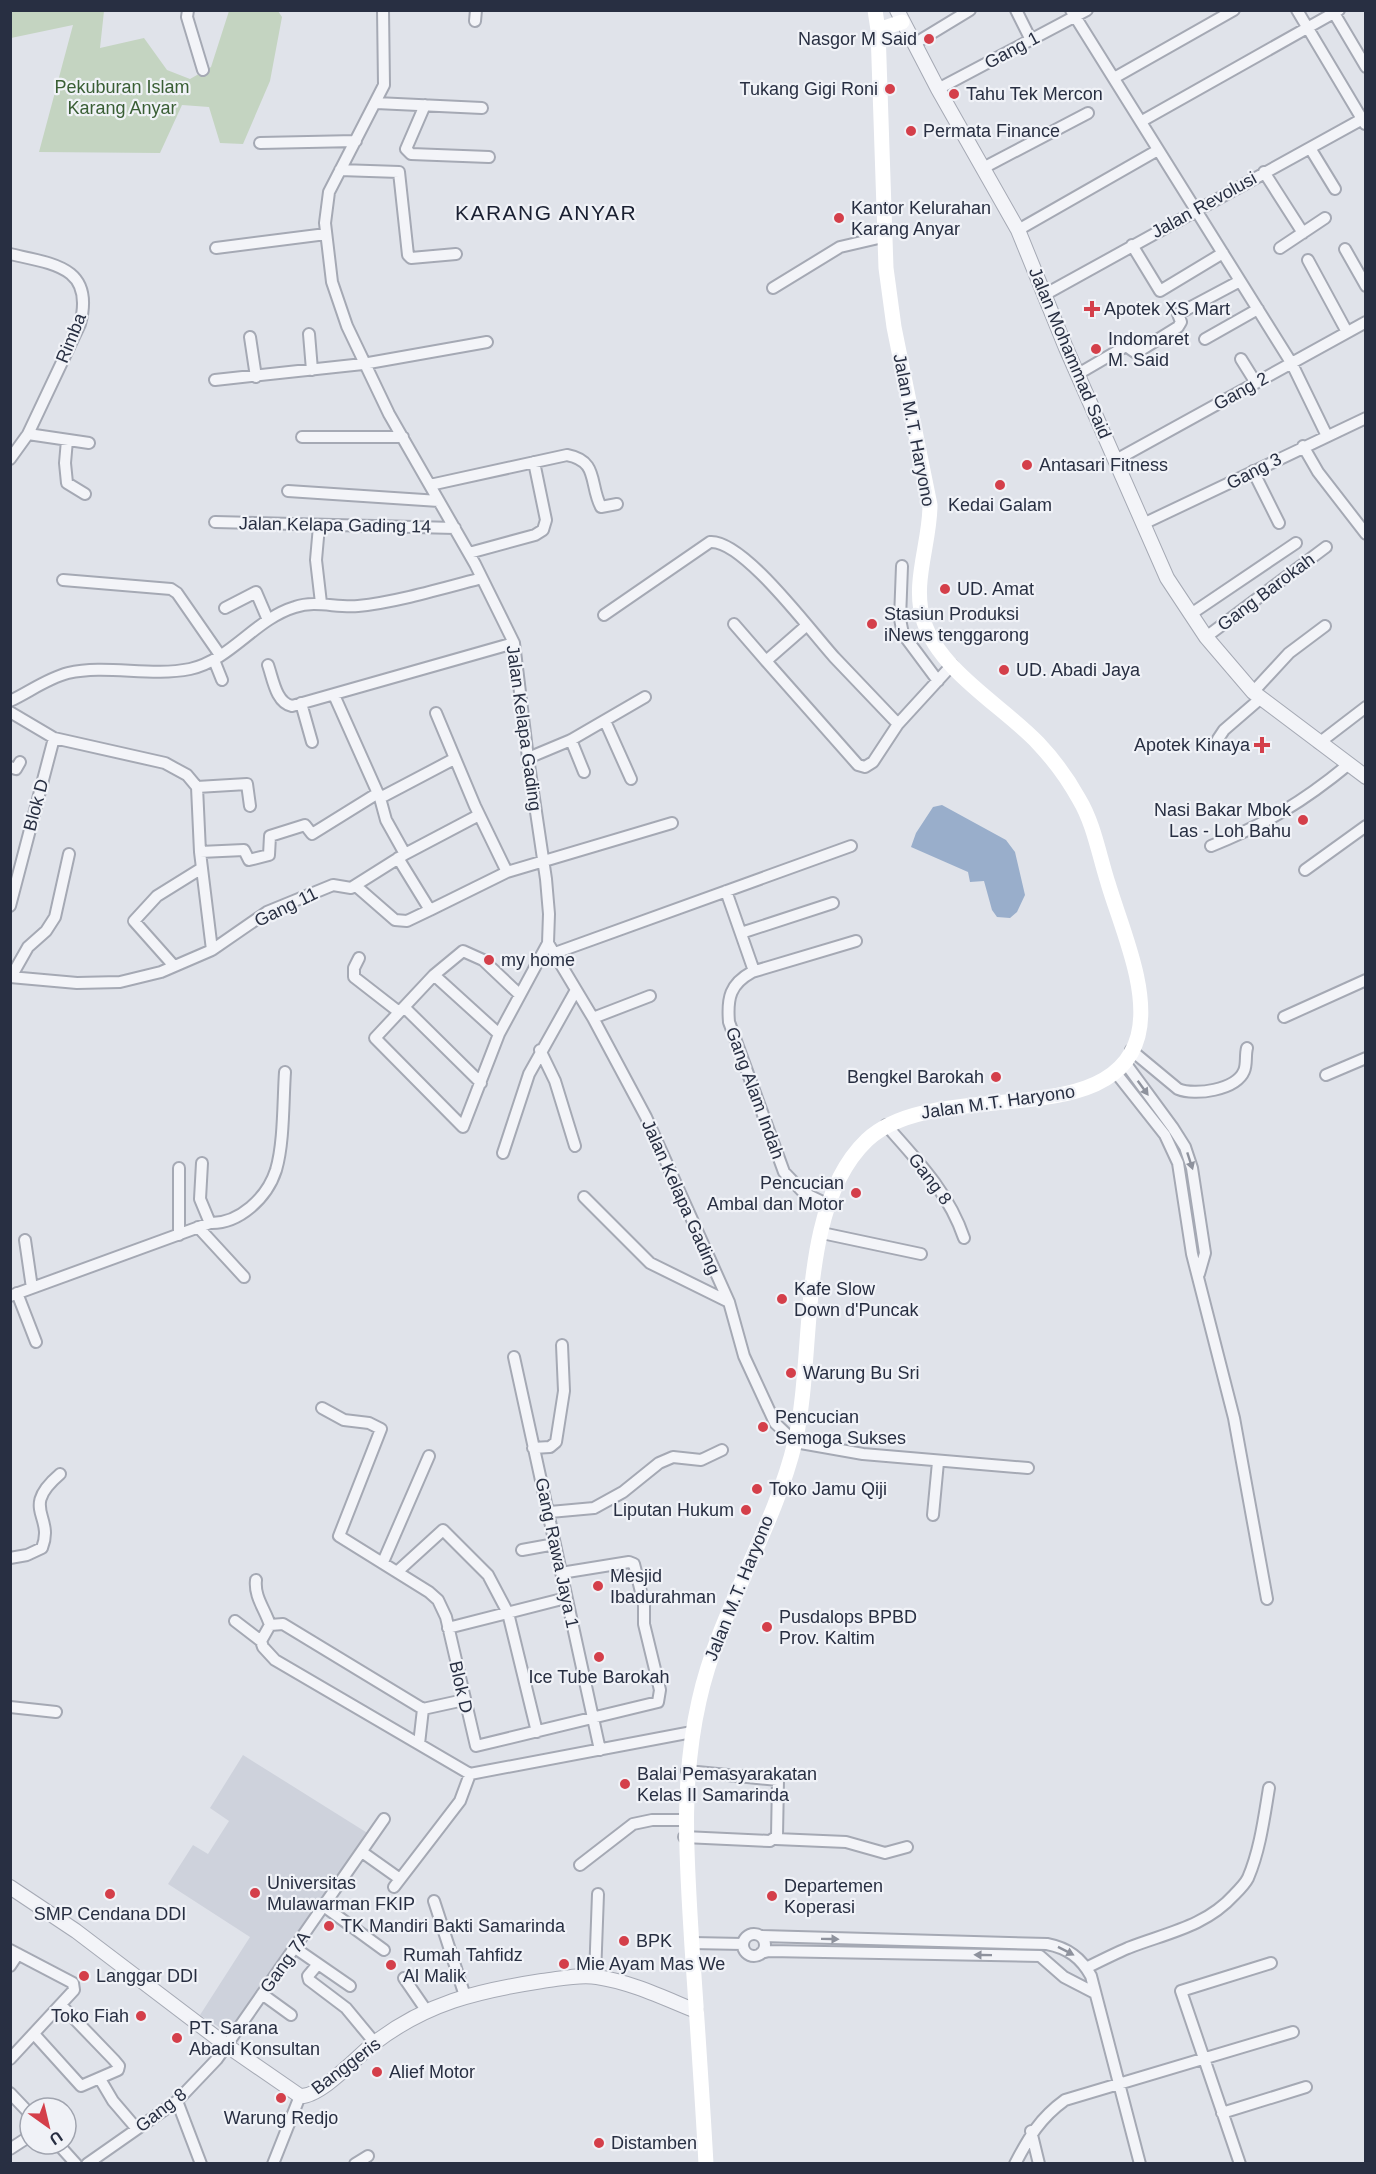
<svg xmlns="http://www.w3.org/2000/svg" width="1376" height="2174" font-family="Helvetica,sans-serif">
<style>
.built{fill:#ced2dc}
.green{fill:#c4d4c1}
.water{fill:#99aecb}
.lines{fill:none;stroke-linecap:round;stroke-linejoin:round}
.minor-casing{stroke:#a5a9b4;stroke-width:14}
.tertiary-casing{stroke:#a5a9b4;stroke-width:16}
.minor{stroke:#f3f4f8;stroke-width:10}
.tertiary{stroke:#f3f4f8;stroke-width:14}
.secondary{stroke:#fff;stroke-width:15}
.oneway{fill:#8e929d}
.poi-dot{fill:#d43f4a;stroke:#f0f2f7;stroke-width:2}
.labels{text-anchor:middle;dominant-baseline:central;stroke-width:4.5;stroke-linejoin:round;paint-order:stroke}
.poi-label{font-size:18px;fill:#282f42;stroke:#f0f2f7;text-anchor:start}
.street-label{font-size:18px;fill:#282f42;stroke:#f0f2f7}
.park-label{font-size:18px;fill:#395e34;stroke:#f0f2f7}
.quarter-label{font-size:21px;letter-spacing:1.5px;fill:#1a2032;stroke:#f0f2f7}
</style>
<rect width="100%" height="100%" fill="#e0e3ea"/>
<!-- built -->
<path class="built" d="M243,1755L369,1834L230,2034L200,2015L250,1937L168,1884L193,1845L208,1854L229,1821L210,1808Z"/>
<!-- green -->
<path class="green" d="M10,11H104L100,48L144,38L167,70L190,79L211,67L229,11H278L282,17L270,81L243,144L220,143L209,107L182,105L160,153L39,152L73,25L11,38Z"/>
<!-- water -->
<path class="water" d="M942,805L1006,840L1015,852L1025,895L1017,912L1010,918L997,917L992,910L984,881L970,882L968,872L911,847L916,833L933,807Z"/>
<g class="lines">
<defs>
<path id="minor" d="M188,10L187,17L203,70
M383,10L384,85L329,192L325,223L332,282L347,326L389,414L475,564L514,643L528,758L546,879L549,914L548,943L593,1018L646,1117L729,1302L744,1356L775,1423L795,1442L863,1454L1028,1468
M1016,10L1031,40
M1071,10L1292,364L1327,436
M1297,10L1365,124
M1334,13L1366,67
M475,21L476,10
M914,44L970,10
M1114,78L1234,10
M938,89L1087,10
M376,103L482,108
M425,105L406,149L411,154L489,157
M1142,121L1339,10
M260,143L356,141
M1310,148L1335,189
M985,167L1088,113
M340,170L399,172L408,255L411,258L456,254
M1264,172L1303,233
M1018,230L1158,150
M1132,245L1160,291L1223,253
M216,248L326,234
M1280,248L1325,218
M1345,249L1366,286
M10,254C54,264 95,267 80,324L28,434L10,459
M1308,260L1347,332
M773,288L840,247L883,237
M1044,295L1366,117
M309,334L312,370
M250,337L256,377
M1205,339L1258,309
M1241,359L1256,383
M1078,374L1126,346L1136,353L1178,327L1181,322L1178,314L1240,281
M215,380L363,364L487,342
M28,434L89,443
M302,437H403
M67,440L65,463L67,483L85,494
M1303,446L1318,472L1366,534
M1116,460L1366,322
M1253,471L1279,523
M430,485L567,455C599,461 589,484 601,507L617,504
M288,491L439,501
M215,522L455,528
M1143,524L1366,418
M319,526L316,560L321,603
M469,553L535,535L543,530L546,520L534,462
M902,566L900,619L903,634L938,681
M63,580L171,589L177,593L220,655
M225,608L256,592L268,620
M1191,614L1296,543
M604,615L710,542C743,539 812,633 835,658C856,680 877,702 898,724L952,665
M734,624L766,661L806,626
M1206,637L1326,547
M214,660L222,680
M766,661L858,765L865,767L873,762L898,724
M268,665C273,679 276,703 292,706L514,643
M1253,692L1289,653L1325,626
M334,695L380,798L386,820L405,854
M10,701C29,692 48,678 68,673C106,664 150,677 190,669C231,660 255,619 295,607C316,600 336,608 358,606C397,602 444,588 482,578
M301,703L312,742
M10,712L54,738L165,763L187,775L197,787L200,852L212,950
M436,713L475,806L507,872L672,823
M605,721L631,779
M1218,739L1224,730L1261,698
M571,740L584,772
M1319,743L1366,707
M528,758L571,740L645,697
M10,767L16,769L20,762
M197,787L247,784L250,806
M380,798L454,759
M1211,846C1266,824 1303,802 1349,764
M200,852L244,850L249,860L269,855L270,836L305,825L312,834L378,793
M398,858L430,910L507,872
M1305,870L1366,826
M356,886L395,920L407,921L430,910
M726,891L754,971
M10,906L54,738
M741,933L833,903
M555,953L851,846
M359,958L354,968V977L399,1012
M174,966L134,921L157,896L202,868
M434,975L499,1034
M10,977L77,983L120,982L161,972L212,950L267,912L333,885L351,888L405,854L479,815
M11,977L28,947L46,931L55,917L69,854
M519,994L483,960L463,951L434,975L375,1038L463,1127L499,1034L548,943
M404,1007L481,1083
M1284,1017L1366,980
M593,1018L650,996
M540,1050L555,1081L575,1146
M1131,1050L1178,1089C1195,1096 1236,1090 1244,1071C1247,1065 1245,1055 1247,1048
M1126,1064L1173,1128L1185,1147L1192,1168L1205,1253L1199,1274
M1116,1073L1165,1135L1178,1163L1192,1254L1234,1418L1267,1599
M1326,1075L1366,1058
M886,1125C917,1160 949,1193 964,1238
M503,1153L529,1074L576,990
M202,1163L200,1199L210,1223
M179,1168V1235
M584,1197L650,1263L729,1302
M827,1204L804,1193L784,1172L729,1022C727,998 730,984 752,972L856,941
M198,1227L244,1277
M822,1233L921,1254
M25,1240L32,1288
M17,1293L36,1342
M10,1296L210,1223C239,1224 267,1198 276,1170C284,1143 283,1102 285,1072
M514,1357L600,1750
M322,1408L344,1420L369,1423L381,1429L339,1536L429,1592L438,1600L446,1617L476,1746L658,1702L660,1690L644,1624V1604L634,1564L629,1562L561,1573
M533,1448L550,1447L556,1442L564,1391L562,1345
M550,1512L594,1508L623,1492L659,1463L673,1457L701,1460L722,1450
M933,1515L938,1462
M522,1550L555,1544
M10,1558L27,1555L42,1548C55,1515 19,1509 60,1474
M383,1562L429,1456
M398,1571L443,1530L488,1575L508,1613L537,1732
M256,1580C254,1597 265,1609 270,1625
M235,1621L261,1641
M448,1628L566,1598
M464,1700L423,1709L283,1624L270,1625L261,1641L263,1647L275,1660L470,1774L692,1732
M10,1707L56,1712
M419,1744L423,1709
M684,1837L770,1841L777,1836L778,1780L687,1771
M776,1839L846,1842L885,1853L907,1847
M362,1852L400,1879
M580,1865L633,1824L652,1820H685
M394,1887L460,1801L470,1774
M434,1901L465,1996
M325,1907L384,1950
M743 1945a11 11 0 1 1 22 0a11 11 0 1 1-22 0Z
M762,1936L1047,1944C1068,1948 1081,1958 1091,1976L1140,2164
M692,1943L743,1944
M295,1948L350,1986
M10,1950L73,1983L74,1990L10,2059
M761,1953L769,1951L1040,1956L1064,1977L1093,1992
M318,1964L308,1976L309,1980L346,2008L375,2043
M10,1966L18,1954
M1086,1968C1100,1961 1114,1954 1128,1948C1166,1933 1205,1927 1234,1895C1239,1890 1245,1884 1248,1878C1260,1850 1264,1818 1269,1788
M595,1976L598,1894
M404,1978L426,2010
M262,1994L291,2015
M34,2034L81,2086L118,2070L119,2066L114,2060L61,2005
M100,2079L113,2101L137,2129
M10,2093L30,2114
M177,2101L201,2164
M1222,2113L1306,2087
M1031,2131L1039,2164
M58,2144L76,2164
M10,2149L30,2136
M87,2164L177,2101L217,2059L384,1819
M273,2164L300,2096
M355,2164L368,2156
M1015,2164C1029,2137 1040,2118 1065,2100L1293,2032
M1240,2164L1181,1991L1271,1963"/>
<path id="tertiary" d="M897,10L938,89L1018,230L1066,348L1167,578L1206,637L1253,692L1366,777
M10,1887L76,1931L226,2045L300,2096C319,2098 357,2057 373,2044C426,2003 477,1991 542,1981C560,1979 578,1974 597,1977C631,1982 664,1998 696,2011"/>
</defs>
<!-- minor casing -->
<use href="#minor" class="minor-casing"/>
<!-- tertiary casing -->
<use href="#tertiary" class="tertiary-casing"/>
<!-- minor -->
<use href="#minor" class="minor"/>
<!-- tertiary -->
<use href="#tertiary" class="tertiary"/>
<!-- secondary -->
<path class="secondary" d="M878,30L902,22
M706,2164C702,2091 697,2019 692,1947C687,1862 680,1785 699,1701C719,1610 774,1530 795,1442C816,1352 796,1208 867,1140C935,1076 1112,1134 1138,1036C1150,990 1121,927 1108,883C1099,855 1094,824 1079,799C1068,779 1054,760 1038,743C1004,707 940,671 924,622C911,584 930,544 930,505L894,327L886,268L878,30L875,10"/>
</g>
<!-- one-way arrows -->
<defs><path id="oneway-solid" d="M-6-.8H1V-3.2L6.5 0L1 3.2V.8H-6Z" transform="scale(1.5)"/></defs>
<g class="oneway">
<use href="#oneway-solid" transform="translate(1143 1088) rotate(54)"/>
<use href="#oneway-solid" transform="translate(1190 1161) rotate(72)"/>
<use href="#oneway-solid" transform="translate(830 1939) rotate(1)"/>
<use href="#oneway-solid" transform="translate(1066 1951) rotate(27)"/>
<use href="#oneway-solid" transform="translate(983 1955) rotate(-179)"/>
</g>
<!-- markers -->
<g class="poi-dot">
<circle cx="929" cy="39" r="6"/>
<circle cx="890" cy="89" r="6"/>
<circle cx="954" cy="94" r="6"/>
<circle cx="911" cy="131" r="6"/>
<circle cx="839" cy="218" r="6"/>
<path d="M1089 300h6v6h6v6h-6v6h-6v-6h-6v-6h6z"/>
<circle cx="1096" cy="349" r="6"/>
<circle cx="1027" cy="465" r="6"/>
<circle cx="1000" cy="485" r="6"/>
<circle cx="945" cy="589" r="6"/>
<circle cx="872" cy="624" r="6"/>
<circle cx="1004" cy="670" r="6"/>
<path d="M1259 736h6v6h6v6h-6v6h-6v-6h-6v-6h6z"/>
<circle cx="1303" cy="820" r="6"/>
<circle cx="489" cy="960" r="6"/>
<circle cx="996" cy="1077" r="6"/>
<circle cx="856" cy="1193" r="6"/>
<circle cx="782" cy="1299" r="6"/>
<circle cx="791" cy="1373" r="6"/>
<circle cx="763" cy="1427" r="6"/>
<circle cx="757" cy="1489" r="6"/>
<circle cx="746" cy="1510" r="6"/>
<circle cx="598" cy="1586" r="6"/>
<circle cx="767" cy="1627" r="6"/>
<circle cx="599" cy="1657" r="6"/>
<circle cx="625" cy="1784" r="6"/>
<circle cx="255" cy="1893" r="6"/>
<circle cx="110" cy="1894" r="6"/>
<circle cx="772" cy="1896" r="6"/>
<circle cx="329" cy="1926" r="6"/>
<circle cx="624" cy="1941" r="6"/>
<circle cx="564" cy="1964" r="6"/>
<circle cx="391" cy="1965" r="6"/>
<circle cx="84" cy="1976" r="6"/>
<circle cx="141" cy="2016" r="6"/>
<circle cx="177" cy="2038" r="6"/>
<circle cx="377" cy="2072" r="6"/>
<circle cx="281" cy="2098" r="6"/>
<circle cx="599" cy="2143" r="6"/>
</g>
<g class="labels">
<!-- poi labels -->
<g class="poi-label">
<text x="917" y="39" text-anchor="end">Nasgor M Said</text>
<text x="878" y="89" text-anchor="end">Tukang Gigi Roni</text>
<text x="966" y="94">Tahu Tek Mercon</text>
<text x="923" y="131">Permata Finance</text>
<text x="851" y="208">Kantor Kelurahan<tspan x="851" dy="21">Karang Anyar</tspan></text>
<text x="1104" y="309">Apotek XS Mart</text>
<text x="1108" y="339">Indomaret<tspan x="1108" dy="21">M. Said</tspan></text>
<text x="1039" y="465">Antasari Fitness</text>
<text x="1000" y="505" text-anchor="middle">Kedai Galam</text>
<text x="957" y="589">UD. Amat</text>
<text x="884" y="614">Stasiun Produksi<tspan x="884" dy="21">iNews tenggarong</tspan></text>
<text x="1016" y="670">UD. Abadi Jaya</text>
<text x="1250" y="745" text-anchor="end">Apotek Kinaya</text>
<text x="1291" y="810" text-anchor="end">Nasi Bakar Mbok<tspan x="1291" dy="21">Las - Loh Bahu</tspan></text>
<text x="501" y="960">my home</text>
<text x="984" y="1077" text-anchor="end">Bengkel Barokah</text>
<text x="844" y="1183" text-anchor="end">Pencucian<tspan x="844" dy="21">Ambal dan Motor</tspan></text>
<text x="794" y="1289">Kafe Slow<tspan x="794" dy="21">Down d'Puncak</tspan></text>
<text x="803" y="1373">Warung Bu Sri</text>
<text x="775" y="1417">Pencucian<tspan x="775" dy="21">Semoga Sukses</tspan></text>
<text x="769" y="1489">Toko Jamu Qiji</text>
<text x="734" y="1510" text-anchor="end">Liputan Hukum</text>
<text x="610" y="1576">Mesjid<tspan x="610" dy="21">Ibadurahman</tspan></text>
<text x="779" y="1617">Pusdalops BPBD<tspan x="779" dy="21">Prov. Kaltim</tspan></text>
<text x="599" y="1677" text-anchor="middle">Ice Tube Barokah</text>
<text x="637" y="1774">Balai Pemasyarakatan<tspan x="637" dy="21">Kelas II Samarinda</tspan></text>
<text x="267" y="1883">Universitas<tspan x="267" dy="21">Mulawarman FKIP</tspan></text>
<text x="784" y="1886">Departemen<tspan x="784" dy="21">Koperasi</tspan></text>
<text x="110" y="1914" text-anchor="middle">SMP Cendana DDI</text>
<text x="341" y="1926">TK Mandiri Bakti Samarinda</text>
<text x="636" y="1941">BPK</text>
<text x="403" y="1955">Rumah Tahfidz<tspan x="403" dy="21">Al Malik</tspan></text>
<text x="576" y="1964">Mie Ayam Mas We</text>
<text x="96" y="1976">Langgar DDI</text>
<text x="129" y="2016" text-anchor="end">Toko Fiah</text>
<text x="189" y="2028">PT. Sarana<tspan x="189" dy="21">Abadi Konsultan</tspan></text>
<text x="389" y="2072">Alief Motor</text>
<text x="281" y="2118" text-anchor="middle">Warung Redjo</text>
<text x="611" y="2143">Distamben</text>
</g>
<!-- street labels -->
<g class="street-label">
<text transform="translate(1012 50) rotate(-28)">Gang 1</text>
<text transform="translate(1204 205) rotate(-29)">Jalan Revolusi</text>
<text transform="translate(71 338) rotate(-68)">Rimba</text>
<text transform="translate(1070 353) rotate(67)">Jalan Mohammad Said</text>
<text transform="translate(1241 391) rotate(-29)">Gang 2</text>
<text transform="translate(914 430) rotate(79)">Jalan M.T. Haryono</text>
<text transform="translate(1254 471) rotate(-27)">Gang 3</text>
<text transform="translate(335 525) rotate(1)">Jalan Kelapa Gading 14</text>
<text transform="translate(1266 592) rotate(-37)">Gang Barokah</text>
<text transform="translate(524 728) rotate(82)">Jalan Kelapa Gading</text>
<text transform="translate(36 805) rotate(-75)">Blok D</text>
<text transform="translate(286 907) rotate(-26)">Gang 11</text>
<text transform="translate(755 1093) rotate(70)">Gang Alam Indah</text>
<text transform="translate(998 1102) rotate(-8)">Jalan M.T. Haryono</text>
<text transform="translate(930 1179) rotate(53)">Gang 8</text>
<text transform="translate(681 1197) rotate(66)">Jalan Kelapa Gading</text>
<text transform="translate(557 1553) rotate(78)">Gang Rawa Jaya 1</text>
<text transform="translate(739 1588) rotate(-68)">Jalan M.T. Haryono</text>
<text transform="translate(461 1687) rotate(77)">Blok D</text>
<text transform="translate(285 1962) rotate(-54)">Gang 7A</text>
<text transform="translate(346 2066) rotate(-37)">Banggeris</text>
<text transform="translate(161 2110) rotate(-38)">Gang 8</text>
</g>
<!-- park labels -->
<g class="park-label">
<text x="122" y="87">Pekuburan Islam<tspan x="122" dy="21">Karang Anyar</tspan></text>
</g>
<!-- quarter labels -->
<g class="quarter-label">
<text x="546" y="212">KARANG ANYAR</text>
</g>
</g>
<!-- border -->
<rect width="1376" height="2174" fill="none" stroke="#282f42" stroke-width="24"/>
<!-- north arrow -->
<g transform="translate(48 2126) rotate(146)"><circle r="28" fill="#f0f2f7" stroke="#a0a4af" stroke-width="1.5"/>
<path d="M0-4.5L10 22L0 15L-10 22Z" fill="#d43f4a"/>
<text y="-9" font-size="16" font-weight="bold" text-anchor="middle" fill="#282f42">U</text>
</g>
</svg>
